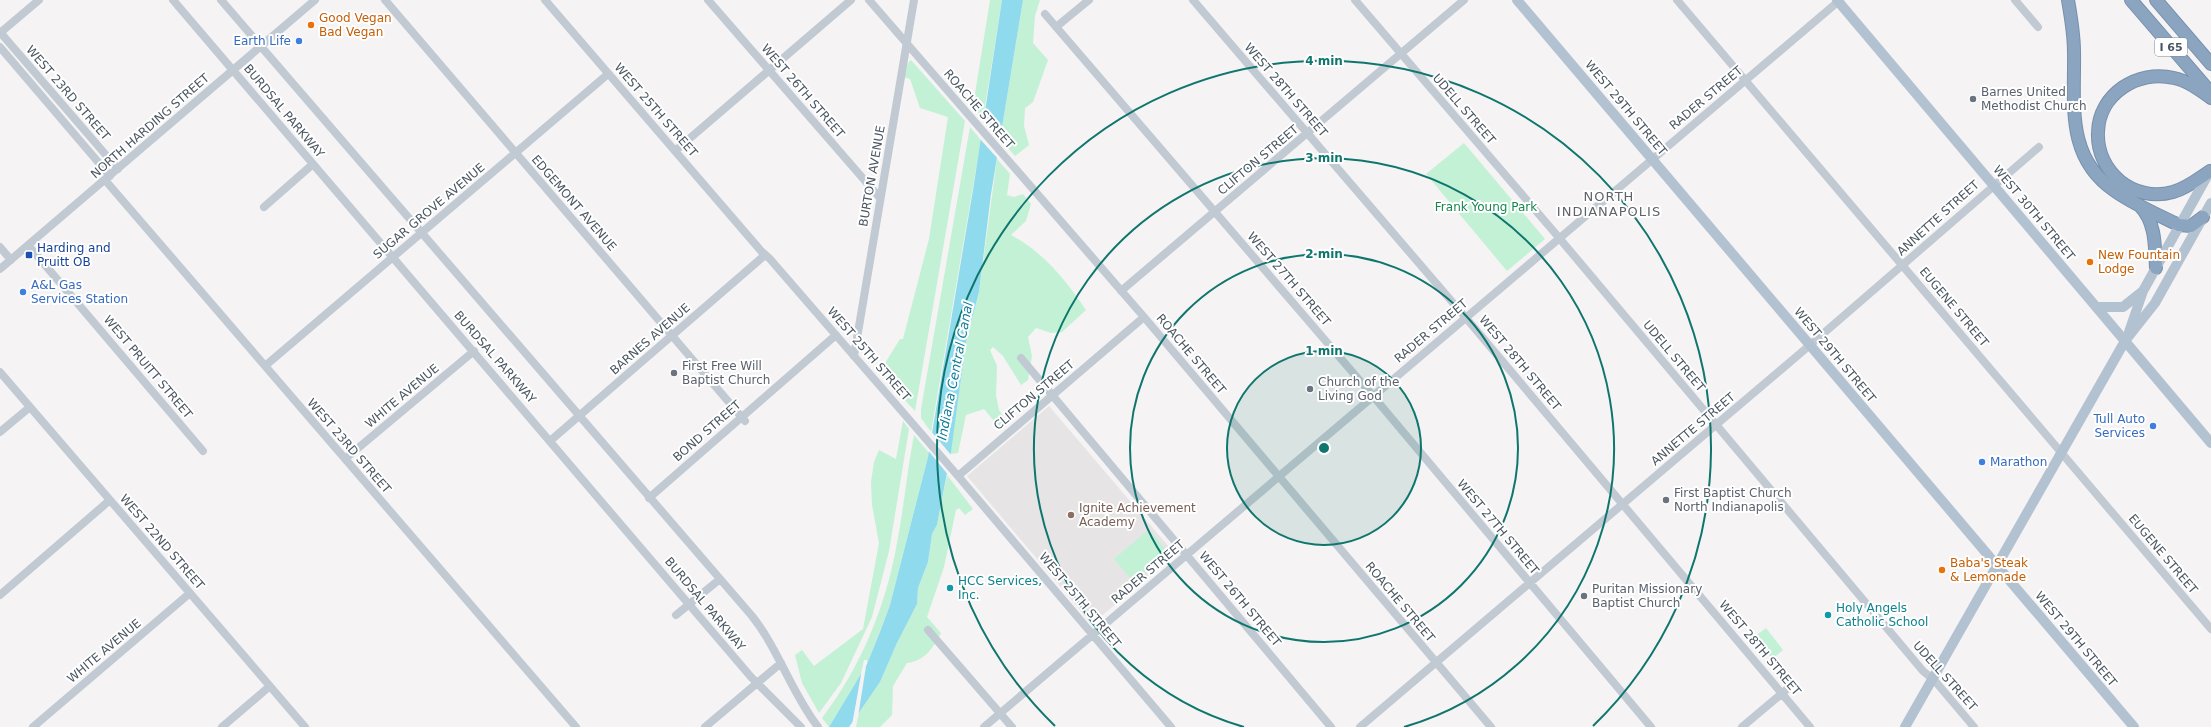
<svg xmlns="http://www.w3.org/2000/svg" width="2211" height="727" font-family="'DejaVu Sans',sans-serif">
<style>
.education{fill:#e6e4e5}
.green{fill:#c3f1d5}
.water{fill:#90daee}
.pier{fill:#f5f3f3}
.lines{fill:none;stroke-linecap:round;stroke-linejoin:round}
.highway-casing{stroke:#7690ad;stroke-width:14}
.minor{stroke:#c1cad2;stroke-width:8}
.major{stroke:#b3c2d1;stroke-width:10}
.highway{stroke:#8ba5c1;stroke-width:12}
.ring{fill:none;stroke:#0f766e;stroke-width:2}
.food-dot{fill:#e8710a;stroke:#fff;stroke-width:1.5}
.shop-dot{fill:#3f7fe0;stroke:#fff;stroke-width:1.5}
.worship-dot{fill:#6b7280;stroke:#fff;stroke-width:1.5}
.transit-dot{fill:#1a4fb4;stroke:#fff;stroke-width:1.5}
.education-dot{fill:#8d6e63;stroke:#fff;stroke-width:1.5}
.culture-dot{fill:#0f9aa8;stroke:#fff;stroke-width:1.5}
.labels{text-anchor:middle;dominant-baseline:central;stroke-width:4;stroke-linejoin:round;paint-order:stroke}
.shield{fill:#fff;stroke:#808990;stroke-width:1}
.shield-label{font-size:11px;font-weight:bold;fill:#4a5661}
.food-label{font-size:12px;fill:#c56008;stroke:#fff;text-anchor:start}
.shop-label{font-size:12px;fill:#366cbe;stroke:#fff;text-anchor:end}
.street-label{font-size:12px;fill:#4a5661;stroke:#fff}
.worship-label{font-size:12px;fill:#5b616d;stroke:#fff;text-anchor:start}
.park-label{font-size:12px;fill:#17864f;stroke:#fff}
.transit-label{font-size:12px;fill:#164399;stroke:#fff;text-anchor:start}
.education-label{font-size:12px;fill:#785e54;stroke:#fff;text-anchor:start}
.culture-label{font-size:12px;fill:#0d838f;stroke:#fff;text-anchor:start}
.neighbourhood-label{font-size:13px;letter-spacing:1px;fill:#5f6368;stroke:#fff}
.water-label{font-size:13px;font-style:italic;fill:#0c7c9b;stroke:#fff}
.centre{fill:#0f766e;stroke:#fff;stroke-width:2}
.ring-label{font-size:12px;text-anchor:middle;font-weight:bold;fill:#0f766e;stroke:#fff;stroke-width:4;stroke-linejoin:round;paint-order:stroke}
</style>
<rect width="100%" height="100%" fill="#f5f3f3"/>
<!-- education -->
<path class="education" d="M1049,406L1175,554L1092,624L967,476Z"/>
<!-- green -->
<path class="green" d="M990,0H1002L983,119L973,107L974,100Z
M1023,0H1040L1035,16L1033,43L1048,60L1033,102L1025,108L1024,126L1029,145L1015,156L1000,139Z
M911,60L965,121L915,411L879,373L900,339H903L929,239L948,117L920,108L910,79L904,77L908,63Z
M970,127L981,140L931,432L921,418V409Z
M1464,143L1545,239L1507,271L1426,174Z
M997,159L1010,174L1007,195L1014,197L1023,194L1031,204L1026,221L1011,235C1044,253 1065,279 1086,310L1062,332L1051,333L1036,328L1028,337L1032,356L1028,380L1021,385L1003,356L993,347L990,350L997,366L996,395L999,410L1006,421L999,427L984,409L966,415L958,453L950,454L966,342L979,292Z
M903,421L909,429L889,551L872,617L841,683L819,713L802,683L795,655L802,650L814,666L863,629L879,543L872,505L871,482L874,462L879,450L896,459Z
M914,435L929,453L928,457L890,605L867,664V660H864L861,674L829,727L822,718C861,667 886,606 897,543C904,507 907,471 914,435Z
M947,475L973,509L965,515L959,508L956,510L944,567L927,617L941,633C933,648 925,661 907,663L893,686L892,715L880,727H856L859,712L880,682L897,643L917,604L918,588L928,562L932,534L937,525Z
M1146,532L1153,534L1166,550L1163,556L1136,579L1130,578L1114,559Z
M1766,628L1783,650L1772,659L1754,637Z"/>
<!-- water -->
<path class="water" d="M1002,0H1023L991,194L979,292L966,342L951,452L937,525L932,534L928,562L918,588L917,604L897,643L880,682L849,727H829L867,664L881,629L890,605L928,457L973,190Z"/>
<!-- pier -->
<path class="pier" d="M982,117L1002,141L999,160L979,138Z
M930,430L952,456L949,476L927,449Z
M867,660L858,717L852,725L862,669Z"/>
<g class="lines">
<defs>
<path id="highway" d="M2068,0C2071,17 2074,34 2074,52C2075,104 2065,157 2115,191C2135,205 2158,215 2179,225L2191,226L2203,217
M2131,0L2211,93
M2156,0L2211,64
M2210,171C2198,179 2187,188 2173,192C2134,203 2096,172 2098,132C2099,94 2138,69 2174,78C2188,81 2200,90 2211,98
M2140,206C2156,222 2155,247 2156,268"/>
</defs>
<!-- highway casing -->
<use href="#highway" class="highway-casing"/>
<!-- minor -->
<path class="minor" d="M173,0L751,677L801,727
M221,0L752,616C779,650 791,692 818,727
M385,0L745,421
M545,0L761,251L770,259L958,476L1171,727
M708,0L880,198
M869,0L1144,317L1491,727
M1193,0L1466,318L1810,727
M1355,0L1555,233L1923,671L1935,681L1974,727
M1677,0L2211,629
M2015,0L2038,27
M1045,14L1373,396L1651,727
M1056,27L1089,0
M0,32L118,169
M0,33L39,0
M0,47L110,176
M675,151L851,0
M105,180L576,727
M264,207L313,164
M28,245L203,451
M0,247L11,260
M0,269L315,0
M1121,291L1464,0
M854,356L914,0
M1021,358L1331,727
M265,366L608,74
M0,372L305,727
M0,432L30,407
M550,441L765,255
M345,459L474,351
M958,476L1144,317
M649,498L836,335
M0,595L110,500
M676,615L720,579
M928,630L1012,727
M33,727L190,593
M222,727L270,686
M705,727L781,663
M984,727L1840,0
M1360,727L1810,345L2039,147
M1742,727L1786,690"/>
<!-- major -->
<path class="major" d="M1517,0L2134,727
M1837,0L2211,443
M2097,307H2123L2143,291
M2129,332L2143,291L2210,171
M1905,727L2125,341L2155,303L2211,203"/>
<!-- highway -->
<use href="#highway" class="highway"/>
</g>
<!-- distance rings -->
<circle cx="1324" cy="448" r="97" fill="#0f766e" fill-opacity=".12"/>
<g class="ring">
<circle cx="1324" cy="448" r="97"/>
<circle cx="1324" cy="448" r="194"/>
<path d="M1244 727A290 290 0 1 1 1404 727"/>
<path d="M1055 726A387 387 0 1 1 1593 726"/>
</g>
<!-- markers -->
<g class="food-dot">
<circle cx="311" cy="25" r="4"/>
<circle cx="2090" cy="262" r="4"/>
<circle cx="1942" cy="570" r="4"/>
</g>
<g class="shop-dot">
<circle cx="299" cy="41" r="4"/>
<circle cx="23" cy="292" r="4"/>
<circle cx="2153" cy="426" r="4"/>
<circle cx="1982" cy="462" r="4"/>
</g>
<g class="worship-dot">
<circle cx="1973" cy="99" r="4"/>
<circle cx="674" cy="373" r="4"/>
<circle cx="1310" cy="389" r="4"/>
<circle cx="1666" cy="500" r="4"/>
<circle cx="1584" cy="596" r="4"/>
</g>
<rect class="transit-dot" x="25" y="251" width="8" height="8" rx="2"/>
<circle class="education-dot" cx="1071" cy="515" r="4"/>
<g class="culture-dot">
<circle cx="950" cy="588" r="4"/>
<circle cx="1828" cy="615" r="4"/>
</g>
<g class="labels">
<!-- shield labels -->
<rect class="shield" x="2155" y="38" width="32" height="18" rx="3"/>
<g class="shield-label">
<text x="2171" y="47">I 65</text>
</g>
<!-- food labels -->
<g class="food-label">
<text x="319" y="18">Good Vegan<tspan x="319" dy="14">Bad Vegan</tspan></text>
<text x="2098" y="255">New Fountain<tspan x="2098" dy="14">Lodge</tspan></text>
<text x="1950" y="563">Baba's Steak<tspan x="1950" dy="14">&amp; Lemonade</tspan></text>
</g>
<!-- shop labels -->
<g class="shop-label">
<text x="291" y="41">Earth Life</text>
<text x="31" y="285" text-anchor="start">A&amp;L Gas<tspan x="31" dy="14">Services Station</tspan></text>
<text x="2145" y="419">Tull Auto<tspan x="2145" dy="14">Services</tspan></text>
<text x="1990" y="462" text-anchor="start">Marathon</text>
</g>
<!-- street labels -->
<g class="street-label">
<text transform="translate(1286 90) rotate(49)">WEST 28TH STREET</text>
<text transform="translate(803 91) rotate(49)">WEST 26TH STREET</text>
<text transform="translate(68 93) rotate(49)">WEST 23RD STREET</text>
<text transform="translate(1706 98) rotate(-40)">RADER STREET</text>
<text transform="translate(1626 108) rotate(50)">WEST 29TH STREET</text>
<text transform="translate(979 109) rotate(49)">ROACHE STREET</text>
<text transform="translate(1464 109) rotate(49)">UDELL STREET</text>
<text transform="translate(656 110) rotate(49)">WEST 25TH STREET</text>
<text transform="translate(284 111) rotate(50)">BURDSAL PARKWAY</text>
<text transform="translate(150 126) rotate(-41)">NORTH HARDING STREET</text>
<text transform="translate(1258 160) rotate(-40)">CLIFTON STREET</text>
<text transform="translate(872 176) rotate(-80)">BURTON AVENUE</text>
<text transform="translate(574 203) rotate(49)">EDGEMONT AVENUE</text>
<text transform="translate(429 211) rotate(-40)">SUGAR GROVE AVENUE</text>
<text transform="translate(2034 213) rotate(50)">WEST 30TH STREET</text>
<text transform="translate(1938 218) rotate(-42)">ANNETTE STREET</text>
<text transform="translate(1289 279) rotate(49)">WEST 27TH STREET</text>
<text transform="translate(1954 307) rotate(50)">EUGENE STREET</text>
<text transform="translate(1431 331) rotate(-40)">RADER STREET</text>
<text transform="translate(650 339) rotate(-41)">BARNES AVENUE</text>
<text transform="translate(869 354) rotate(49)">WEST 25TH STREET</text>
<text transform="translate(1191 354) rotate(50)">ROACHE STREET</text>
<text transform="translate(1835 355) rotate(50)">WEST 29TH STREET</text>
<text transform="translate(1674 356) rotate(50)">UDELL STREET</text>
<text transform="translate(495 357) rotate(49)">BURDSAL PARKWAY</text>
<text transform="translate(1520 363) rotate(50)">WEST 28TH STREET</text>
<text transform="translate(148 367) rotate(50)">WEST PRUITT STREET</text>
<text transform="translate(1034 395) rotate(-40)">CLIFTON STREET</text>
<text transform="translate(402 396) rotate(-40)">WHITE AVENUE</text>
<text transform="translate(1693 429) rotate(-40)">ANNETTE STREET</text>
<text transform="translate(707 431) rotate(-41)">BOND STREET</text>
<text transform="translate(349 446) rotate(49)">WEST 23RD STREET</text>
<text transform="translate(1498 527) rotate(50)">WEST 27TH STREET</text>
<text transform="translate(162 542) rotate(49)">WEST 22ND STREET</text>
<text transform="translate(2163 554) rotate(50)">EUGENE STREET</text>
<text transform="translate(1148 572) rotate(-40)">RADER STREET</text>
<text transform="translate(1240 599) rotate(50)">WEST 26TH STREET</text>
<text transform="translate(1080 600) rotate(50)">WEST 25TH STREET</text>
<text transform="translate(1400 602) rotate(50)">ROACHE STREET</text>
<text transform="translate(705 604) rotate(50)">BURDSAL PARKWAY</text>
<text transform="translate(2076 639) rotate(50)">WEST 29TH STREET</text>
<text transform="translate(1760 648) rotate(50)">WEST 28TH STREET</text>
<text transform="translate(104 651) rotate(-40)">WHITE AVENUE</text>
<text transform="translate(1945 676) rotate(48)">UDELL STREET</text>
</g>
<!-- worship labels -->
<g class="worship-label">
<text x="1981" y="92">Barnes United<tspan x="1981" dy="14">Methodist Church</tspan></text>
<text x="682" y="366">First Free Will<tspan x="682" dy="14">Baptist Church</tspan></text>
<text x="1318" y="382">Church of the<tspan x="1318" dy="14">Living God</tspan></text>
<text x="1674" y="493">First Baptist Church<tspan x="1674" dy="14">North Indianapolis</tspan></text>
<text x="1592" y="589">Puritan Missionary<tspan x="1592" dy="14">Baptist Church</tspan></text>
</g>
<!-- park labels -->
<g class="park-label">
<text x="1486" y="207">Frank Young Park</text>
</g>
<!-- transit labels -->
<g class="transit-label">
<text x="37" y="248">Harding and<tspan x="37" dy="14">Pruitt OB</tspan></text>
</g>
<!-- education labels -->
<g class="education-label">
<text x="1079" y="508">Ignite Achievement<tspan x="1079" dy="14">Academy</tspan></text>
</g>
<!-- culture labels -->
<g class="culture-label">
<text x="958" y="581">HCC Services,<tspan x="958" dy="14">Inc.</tspan></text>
<text x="1836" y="608">Holy Angels<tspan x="1836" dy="14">Catholic School</tspan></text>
</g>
<!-- neighbourhood labels -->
<g class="neighbourhood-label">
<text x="1609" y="196">NORTH<tspan x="1609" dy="15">INDIANAPOLIS</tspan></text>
</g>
<!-- water labels -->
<g class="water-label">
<text transform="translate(955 371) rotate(-79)">Indiana Central Canal</text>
</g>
</g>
<circle cx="1324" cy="448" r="6" class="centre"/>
<g class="ring-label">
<text x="1324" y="65">4 min</text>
<text x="1324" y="162">3 min</text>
<text x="1324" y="258">2 min</text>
<text x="1324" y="355">1 min</text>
</g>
</svg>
